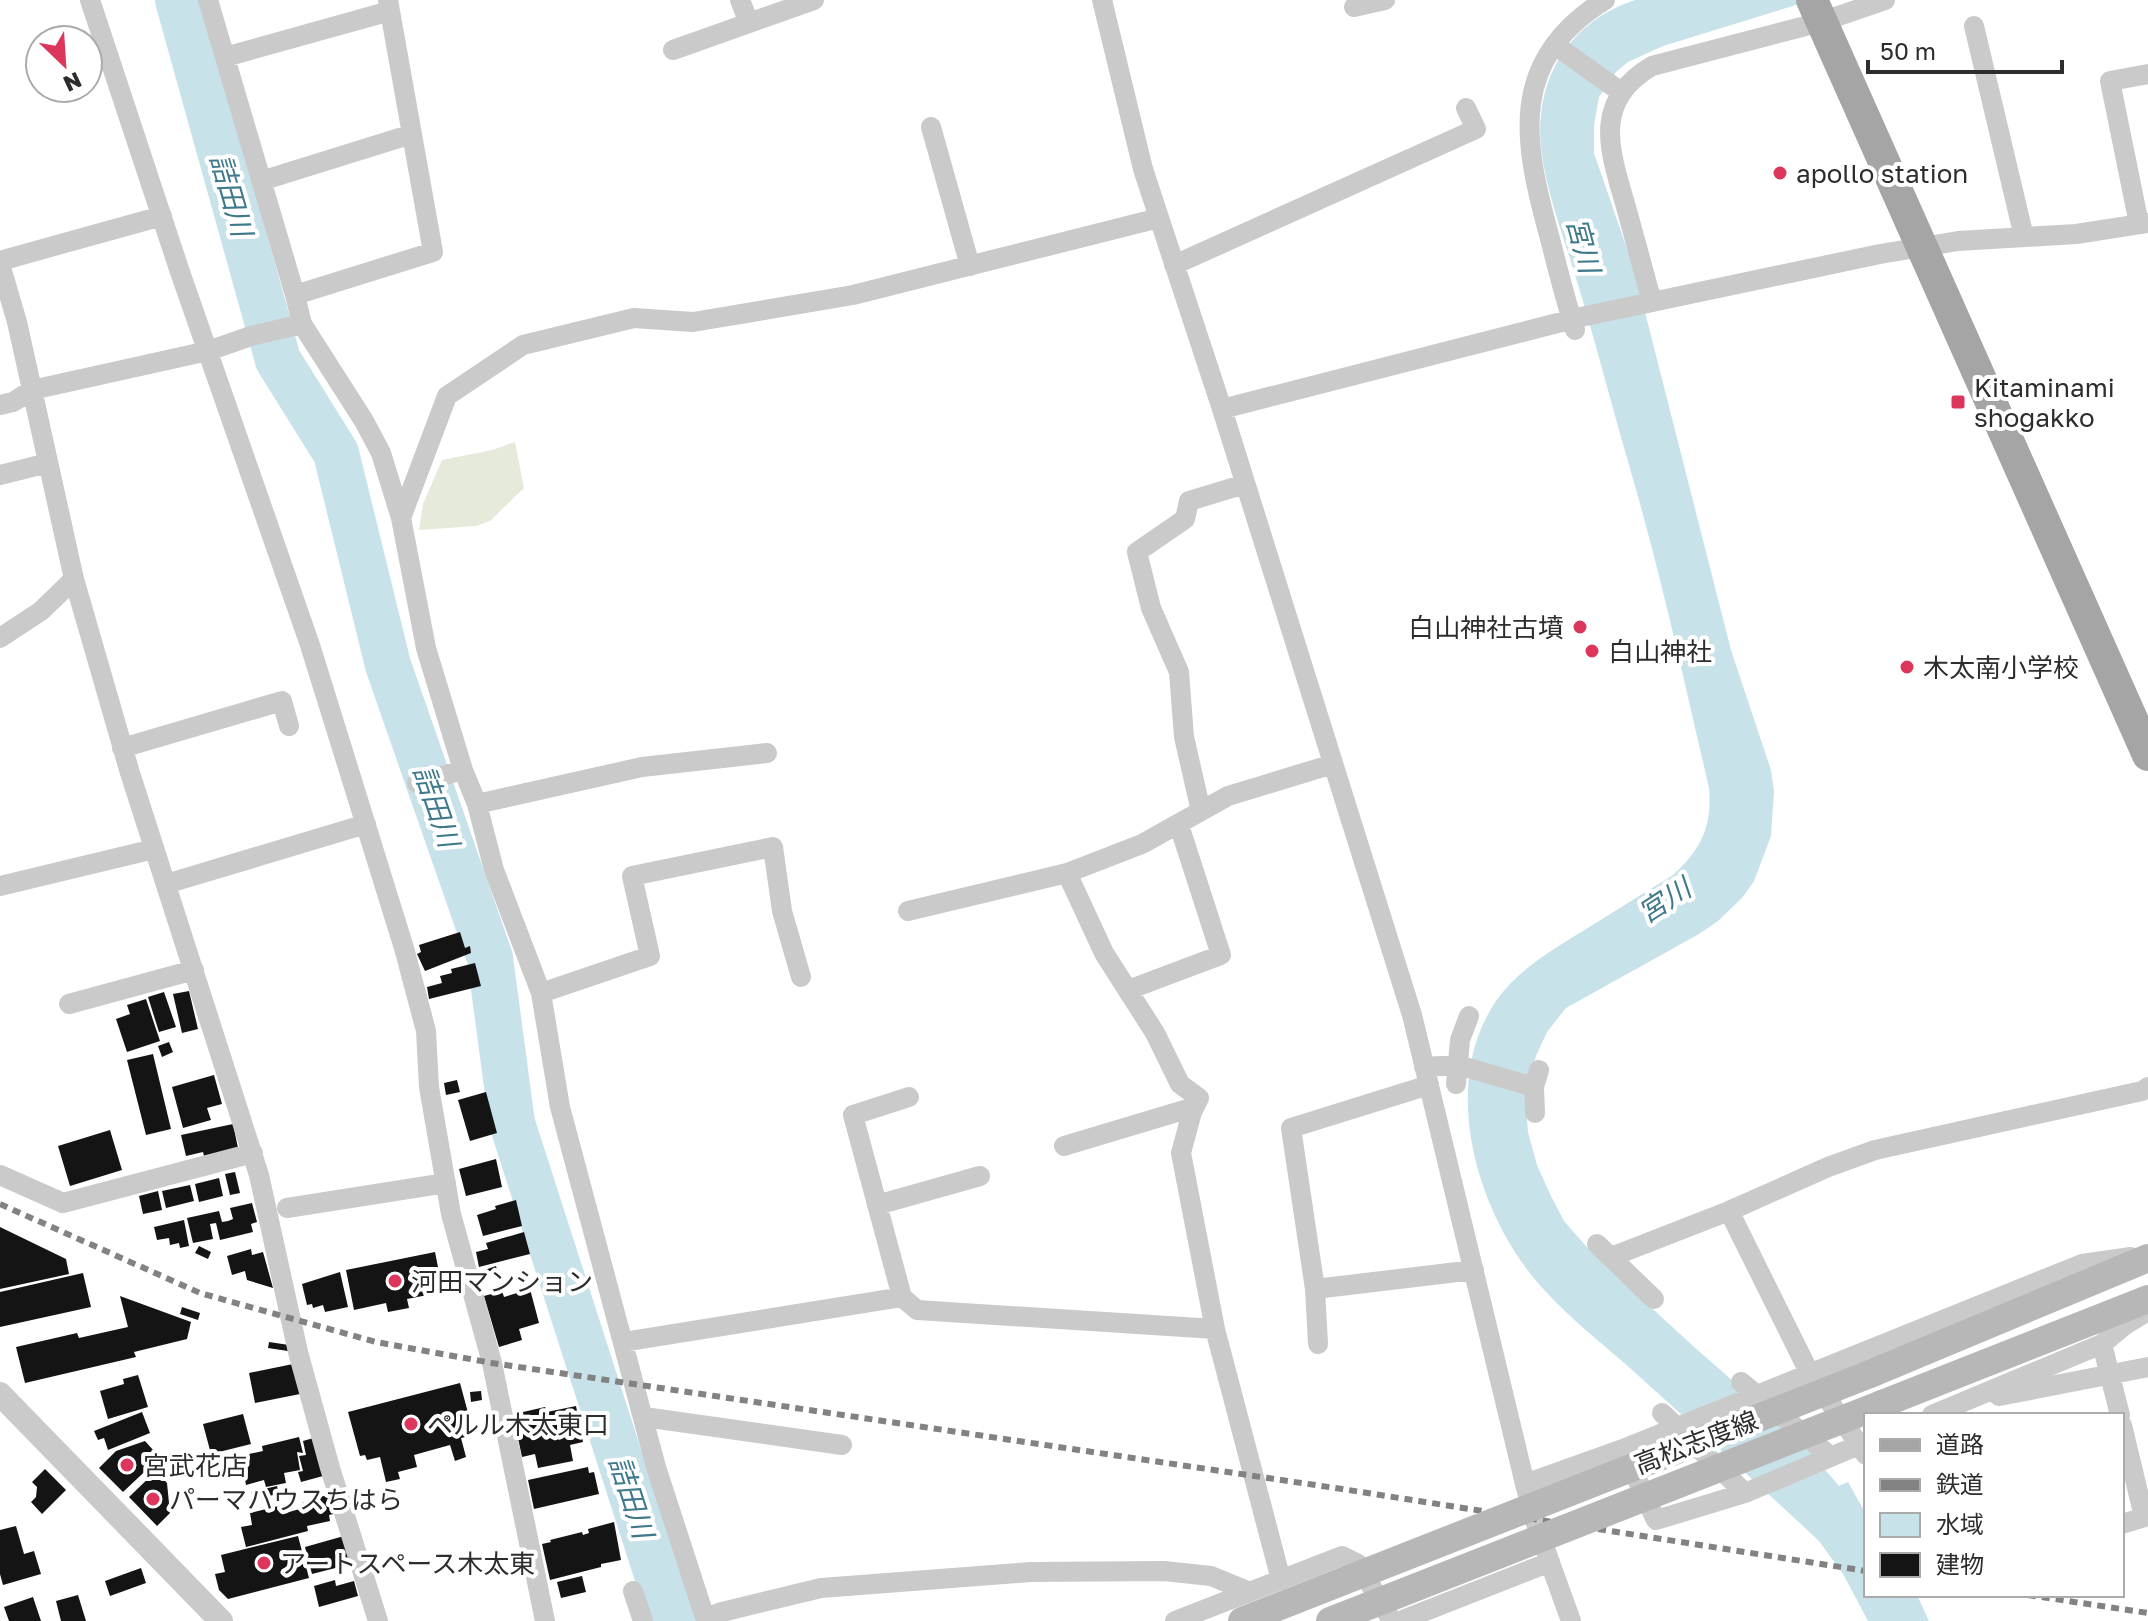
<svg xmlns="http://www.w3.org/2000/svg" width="2148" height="1621" font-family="'Golos Text','Noto Sans JP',sans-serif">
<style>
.green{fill:#e6eadb}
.water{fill:#c8e2ea}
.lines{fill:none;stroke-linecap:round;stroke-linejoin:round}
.river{stroke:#c8e2ea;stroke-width:46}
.building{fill:#141414}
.minor{stroke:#cacaca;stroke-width:20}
.tertiary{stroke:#cacaca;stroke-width:24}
.secondary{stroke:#b7b7b7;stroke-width:28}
.primary{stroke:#a5a5a5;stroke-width:32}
.rail{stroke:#828282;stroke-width:6;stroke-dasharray:8 6;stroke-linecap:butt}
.secondary-bridge{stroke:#b7b7b7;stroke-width:28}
.poi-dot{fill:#dd365c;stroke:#fff;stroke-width:3}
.labels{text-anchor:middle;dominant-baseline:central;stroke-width:8;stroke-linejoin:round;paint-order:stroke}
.poi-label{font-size:26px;fill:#2d2d2d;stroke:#fff;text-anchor:start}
.street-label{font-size:26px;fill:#2d2d2d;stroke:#fff}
.water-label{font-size:28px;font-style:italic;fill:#3f7a8c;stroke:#fff}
</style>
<rect width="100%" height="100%" fill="#fff"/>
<!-- green -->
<path class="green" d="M515,442L524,488L490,521L476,526L419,530L423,504L442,460L492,450Z"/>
<!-- water -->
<path class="water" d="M1635,0H1812L1663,46L1628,62L1616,72L1599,97L1594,125V153L1634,269L1731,650L1771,770L1774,791L1771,836L1754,881L1742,898L1718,921L1699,934L1566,1008L1547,1032L1536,1056L1528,1083L1526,1105L1528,1132L1537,1165L1550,1194L1564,1221L1592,1253L1692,1345L1759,1404L1778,1415L1839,1486L1848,1482L1866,1514V1595H1917L1929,1621H1868L1843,1574L1819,1541C1757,1483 1694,1426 1631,1369C1595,1337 1555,1307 1526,1268C1473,1196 1442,1080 1496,1001C1518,969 1554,949 1586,929C1615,911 1644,893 1673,875C1702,848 1712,827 1709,788C1684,680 1660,571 1629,465C1611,403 1595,340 1576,278C1562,230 1535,165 1541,114C1547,58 1583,17 1635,0Z"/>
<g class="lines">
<!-- river -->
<path class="river" d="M178,0L278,360L336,453L388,665L490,958L512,1123L672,1621"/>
</g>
<!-- building -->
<path class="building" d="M460,932L465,948L470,946L471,953L425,971L417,954L421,952L419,945Z
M475,963L481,986L429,999L427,987L442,983L440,976L452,973L451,969Z
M189,991L198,1029L182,1033L173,994Z
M164,992L176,1027L159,1032L148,997Z
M146,999L160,1041L127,1052L116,1019L130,1014L127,1005Z
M169,1042L173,1052L162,1057L158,1046Z
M153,1054L171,1129L146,1135L127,1060Z
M214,1075L222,1104L207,1108L211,1120L183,1128L172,1087Z
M457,1080L460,1092L446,1095L444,1083Z
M486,1092L497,1133L470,1141L458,1100Z
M233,1124L238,1148L204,1156L203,1152L186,1156L181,1135Z
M110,1130L122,1170L70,1186L58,1146Z
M496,1159L502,1187L466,1196L459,1169Z
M235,1172L240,1193L230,1195L225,1174Z
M219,1178L223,1196L199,1202L195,1184Z
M190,1185L194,1201L166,1208L162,1191Z
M158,1191L162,1210L143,1214L139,1196Z
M516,1200L522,1226L483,1236L477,1215L496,1209L495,1206Z
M252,1203L257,1222L251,1224L253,1232L220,1240L216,1223L210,1224L213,1239L193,1243L187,1218L219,1211L222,1222L228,1221L233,1219L230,1208Z
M184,1220L189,1246L180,1248L179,1243L170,1245L169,1238L157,1240L154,1227Z
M0,1227L66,1259L69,1274L0,1289Z
M524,1232L530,1254L479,1267L476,1252L488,1249L486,1243Z
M199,1246L211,1252L208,1259L195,1253Z
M251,1249L252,1255L263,1252L273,1288L247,1280L245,1271L232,1275L227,1256Z
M435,1252L443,1292L407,1299L409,1308L388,1312L386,1303L354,1310L346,1270Z
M496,1266L498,1274L481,1279L479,1272Z
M340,1272L348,1307L325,1312L323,1305L313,1308L312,1304L307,1305L302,1284Z
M83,1273L91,1307L0,1327V1292Z
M530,1289L539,1323L519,1329L522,1340L499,1347L484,1296L502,1291L504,1297Z
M120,1296L191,1322L187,1339L134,1352L136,1357L25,1383L16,1347L77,1333L79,1338L128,1327Z
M182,1307L200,1313L198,1320L180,1314Z
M269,1342L289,1345L288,1351L268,1348Z
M293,1364L300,1394L255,1403L249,1373Z
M138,1375L148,1407L108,1419L100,1391L124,1384L123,1379Z
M460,1383L474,1435L461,1438L466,1457L455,1461L450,1445L414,1455L417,1467L398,1472L400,1479L386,1482L380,1457L367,1460L365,1455L360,1456L348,1412Z
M481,1391L482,1400L471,1402L470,1392Z
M576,1406L583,1442L570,1445L573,1461L538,1468L535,1454L522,1457L518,1438L523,1437L519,1420L524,1419L523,1412L545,1407L547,1412Z
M142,1412L150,1433L108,1450L104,1438L98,1440L94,1431Z
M243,1414L251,1444L211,1454L203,1424Z
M299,1437L303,1453L297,1452L300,1470L284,1473L286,1483L266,1487L264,1480L246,1485L244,1474L248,1473L244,1455L263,1451L262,1446Z
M317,1437L323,1476L301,1482L298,1472L303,1471L299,1456L306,1455L303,1441Z
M145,1441L154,1451L150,1454L156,1461L123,1492L99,1468L116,1451Z
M588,1467L589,1473L594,1472L599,1494L534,1509L528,1480Z
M45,1469L66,1490L42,1514L31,1502L36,1497L37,1487L32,1482Z
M156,1471L167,1483L170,1513L157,1526L129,1497Z
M277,1486L279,1494L252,1499L251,1492Z
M333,1493L338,1513L329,1515L330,1521L307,1526L308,1531L246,1547L241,1527L252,1525L250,1513L287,1504L289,1512L303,1508L302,1503Z
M614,1522L621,1560L601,1564V1567L550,1580L542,1544L551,1542L550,1540L582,1532L583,1535L589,1533L588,1529Z
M16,1526L24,1554L34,1551L41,1574L3,1585L0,1574V1530Z
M298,1536L309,1578L228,1599L219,1590L215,1574L225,1572L221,1555Z
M344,1536L351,1564L312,1574L305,1547Z
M141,1568L146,1583L110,1596L105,1581Z
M582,1576L586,1592L561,1598L557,1582Z
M335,1580L336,1586L354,1581L358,1596L319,1607L314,1586Z
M78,1595L86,1621H61L56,1601Z
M33,1597L41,1621H9L4,1607Z"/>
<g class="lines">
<!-- minor -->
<path class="minor" d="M90,0L180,272L310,645L404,948L426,1031L429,1087L451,1214L492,1363L545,1621
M208,0L295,295L433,252L388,0
M1102,0L1143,169L1222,409L1412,1015L1525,1484L1535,1521L1571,1621
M1354,7L1385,0
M749,23L814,0
M1974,26L2024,237
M1555,45L1621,92
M673,50L749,23L740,0
M225,57L390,11
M931,127L970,266
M261,181L412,134
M2139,224L2110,81L2148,74
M0,261L162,216
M0,264L17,322L74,579L130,773L259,1175L298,1352L330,1468L378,1621
M1174,265L1476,129L1466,108
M295,295L302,324L364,421L381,453L401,518L426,648L463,770L477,804L494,870L541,993L560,1107L656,1467L706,1621
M1652,302C1643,270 1635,239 1626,207C1610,151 1591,102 1652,66L1821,22L1885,0
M1575,330C1565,299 1557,266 1549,235C1523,140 1508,60 1605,0
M0,405L13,402L32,390L208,351L251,336L302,324
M1222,409L1581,317L1880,254L1958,241L2076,234L2148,223
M0,475L48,463
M401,518L447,396L523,345L634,318L693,322L853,295L1159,218
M0,638L41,611L74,579
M122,748L282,701L289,726
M417,783L463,770
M477,804L642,767L767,753
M1201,811L1184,737L1179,672L1151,608L1137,552L1185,519L1189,501L1245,484
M166,884L366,824
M0,886L154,849
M908,911L1067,873
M1128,990L1221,955L1179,825
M541,993L650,956L632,876L773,847L782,911L801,977
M69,1004L194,970
M1424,1067L1458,1065L1534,1087
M1456,1084L1460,1040L1469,1016
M1535,1113L1534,1087L1539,1070
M1064,1146L1194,1107
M0,1175L63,1203L253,1153
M877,1205L980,1176
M287,1208L446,1183
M1729,1211L1809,1372L1866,1455
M1597,1244L1654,1299
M1611,1257L1729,1211L1828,1167L1875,1150L2142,1091L2148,1087
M1315,1289L1474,1270
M902,1297L853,1115L909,1097
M1215,1329L1181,1153L1192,1112L1199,1098L1180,1084L1155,1033L1104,953L1067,873L1142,844L1228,796L1333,764
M623,1342L902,1297L917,1310L1215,1329L1281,1580
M1318,1344L1315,1289L1291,1128L1429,1085
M2102,1344L2120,1415
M1741,1382L1830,1456
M1999,1396L2148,1367
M1662,1413L1745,1493
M1932,1415L2102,1344L2125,1325L2148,1311
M644,1417L842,1445
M2122,1425L2144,1517
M1623,1449L2082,1264L2131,1257
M1525,1484L1623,1449L1656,1520L1745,1493L1866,1442
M2122,1524L2148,1516
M633,1591L643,1621
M705,1618L722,1612L821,1588L1031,1572L1164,1571L1211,1576L1250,1592
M1175,1621L1342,1556L1358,1564L1392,1621
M1400,1621L1550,1562"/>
<!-- tertiary -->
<path class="tertiary" d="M0,1394L221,1621"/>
<!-- secondary -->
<path class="secondary" d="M1870,1374L2148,1258
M1882,1404L2148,1299"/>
<!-- primary -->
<path class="primary" d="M1812,0L2148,755"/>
<!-- rail -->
<path class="rail" d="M0,1204L200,1293L376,1342L492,1363L1342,1489L1866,1571
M2028,1595L2148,1613"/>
<!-- secondary-bridge -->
<path class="secondary-bridge" d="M1242,1621L1870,1374
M1330,1621L1882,1404"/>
</g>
<!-- markers -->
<g class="poi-dot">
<circle cx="1780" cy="173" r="8"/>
<rect x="1950" y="394" width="16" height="16" rx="4"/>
<circle cx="1580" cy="627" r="8"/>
<circle cx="1592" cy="651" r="8"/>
<circle cx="1907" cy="667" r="8"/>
<circle cx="395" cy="1281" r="8"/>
<circle cx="411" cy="1424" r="8"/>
<circle cx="127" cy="1465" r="8"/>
<circle cx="153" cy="1499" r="8"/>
<circle cx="264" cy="1563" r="8"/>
</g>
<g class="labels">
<!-- poi labels -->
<g class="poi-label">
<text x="1796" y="173">apollo station</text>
<text x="1974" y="387">Kitaminami<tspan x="1974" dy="30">shogakko</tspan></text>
<text x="1564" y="627" text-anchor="end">白山神社古墳</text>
<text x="1608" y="651">白山神社</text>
<text x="1923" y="667">木太南小学校</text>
<text x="411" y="1281">河田マンション</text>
<text x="427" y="1424">ペルル木太東口</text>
<text x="143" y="1465">宮武花店</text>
<text x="169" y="1499">パーマハウスちはら</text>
<text x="280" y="1563">アートスペース木太東</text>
</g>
<!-- street labels -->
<g class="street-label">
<text transform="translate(1696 1442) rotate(-21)">高松志度線</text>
</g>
<!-- water labels -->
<g class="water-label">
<text transform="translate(232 195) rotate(74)">詰田川</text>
<text transform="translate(1584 245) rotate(75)">宮川</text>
<text transform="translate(437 806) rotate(71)">詰田川</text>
<text transform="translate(1664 900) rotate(-33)">宮川</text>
<text transform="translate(632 1497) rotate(72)">詰田川</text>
</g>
</g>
<!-- legend -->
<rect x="1864" y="1413" width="260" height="184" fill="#ffffff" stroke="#ababab" stroke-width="2"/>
<rect x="1880" y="1439" width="40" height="12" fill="#a5a5a5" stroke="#ababab" stroke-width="2"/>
<text x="1936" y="1453" font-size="24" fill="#2d2d2d">道路</text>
<rect x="1880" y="1479" width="40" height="12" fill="#828282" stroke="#ababab" stroke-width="2"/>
<text x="1936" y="1493" font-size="24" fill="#2d2d2d">鉄道</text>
<rect x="1880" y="1513" width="40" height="24" fill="#c8e2ea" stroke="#ababab" stroke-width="2"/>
<text x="1936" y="1533" font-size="24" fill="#2d2d2d">水域</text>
<rect x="1880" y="1553" width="40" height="24" fill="#141414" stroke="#ababab" stroke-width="2"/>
<text x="1936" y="1573" font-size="24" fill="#2d2d2d">建物</text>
<!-- north arrow -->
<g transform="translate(64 64) rotate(155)"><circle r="38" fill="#ffffff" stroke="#ababab" stroke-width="2"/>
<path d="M0-6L14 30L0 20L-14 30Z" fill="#dd365c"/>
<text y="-12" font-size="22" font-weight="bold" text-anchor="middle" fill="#2d2d2d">N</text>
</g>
<!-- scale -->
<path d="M1868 60v12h194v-12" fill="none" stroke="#2d2d2d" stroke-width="4"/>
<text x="1880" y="60" font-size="24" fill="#2d2d2d" stroke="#ffffff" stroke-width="6" paint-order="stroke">50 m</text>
</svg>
